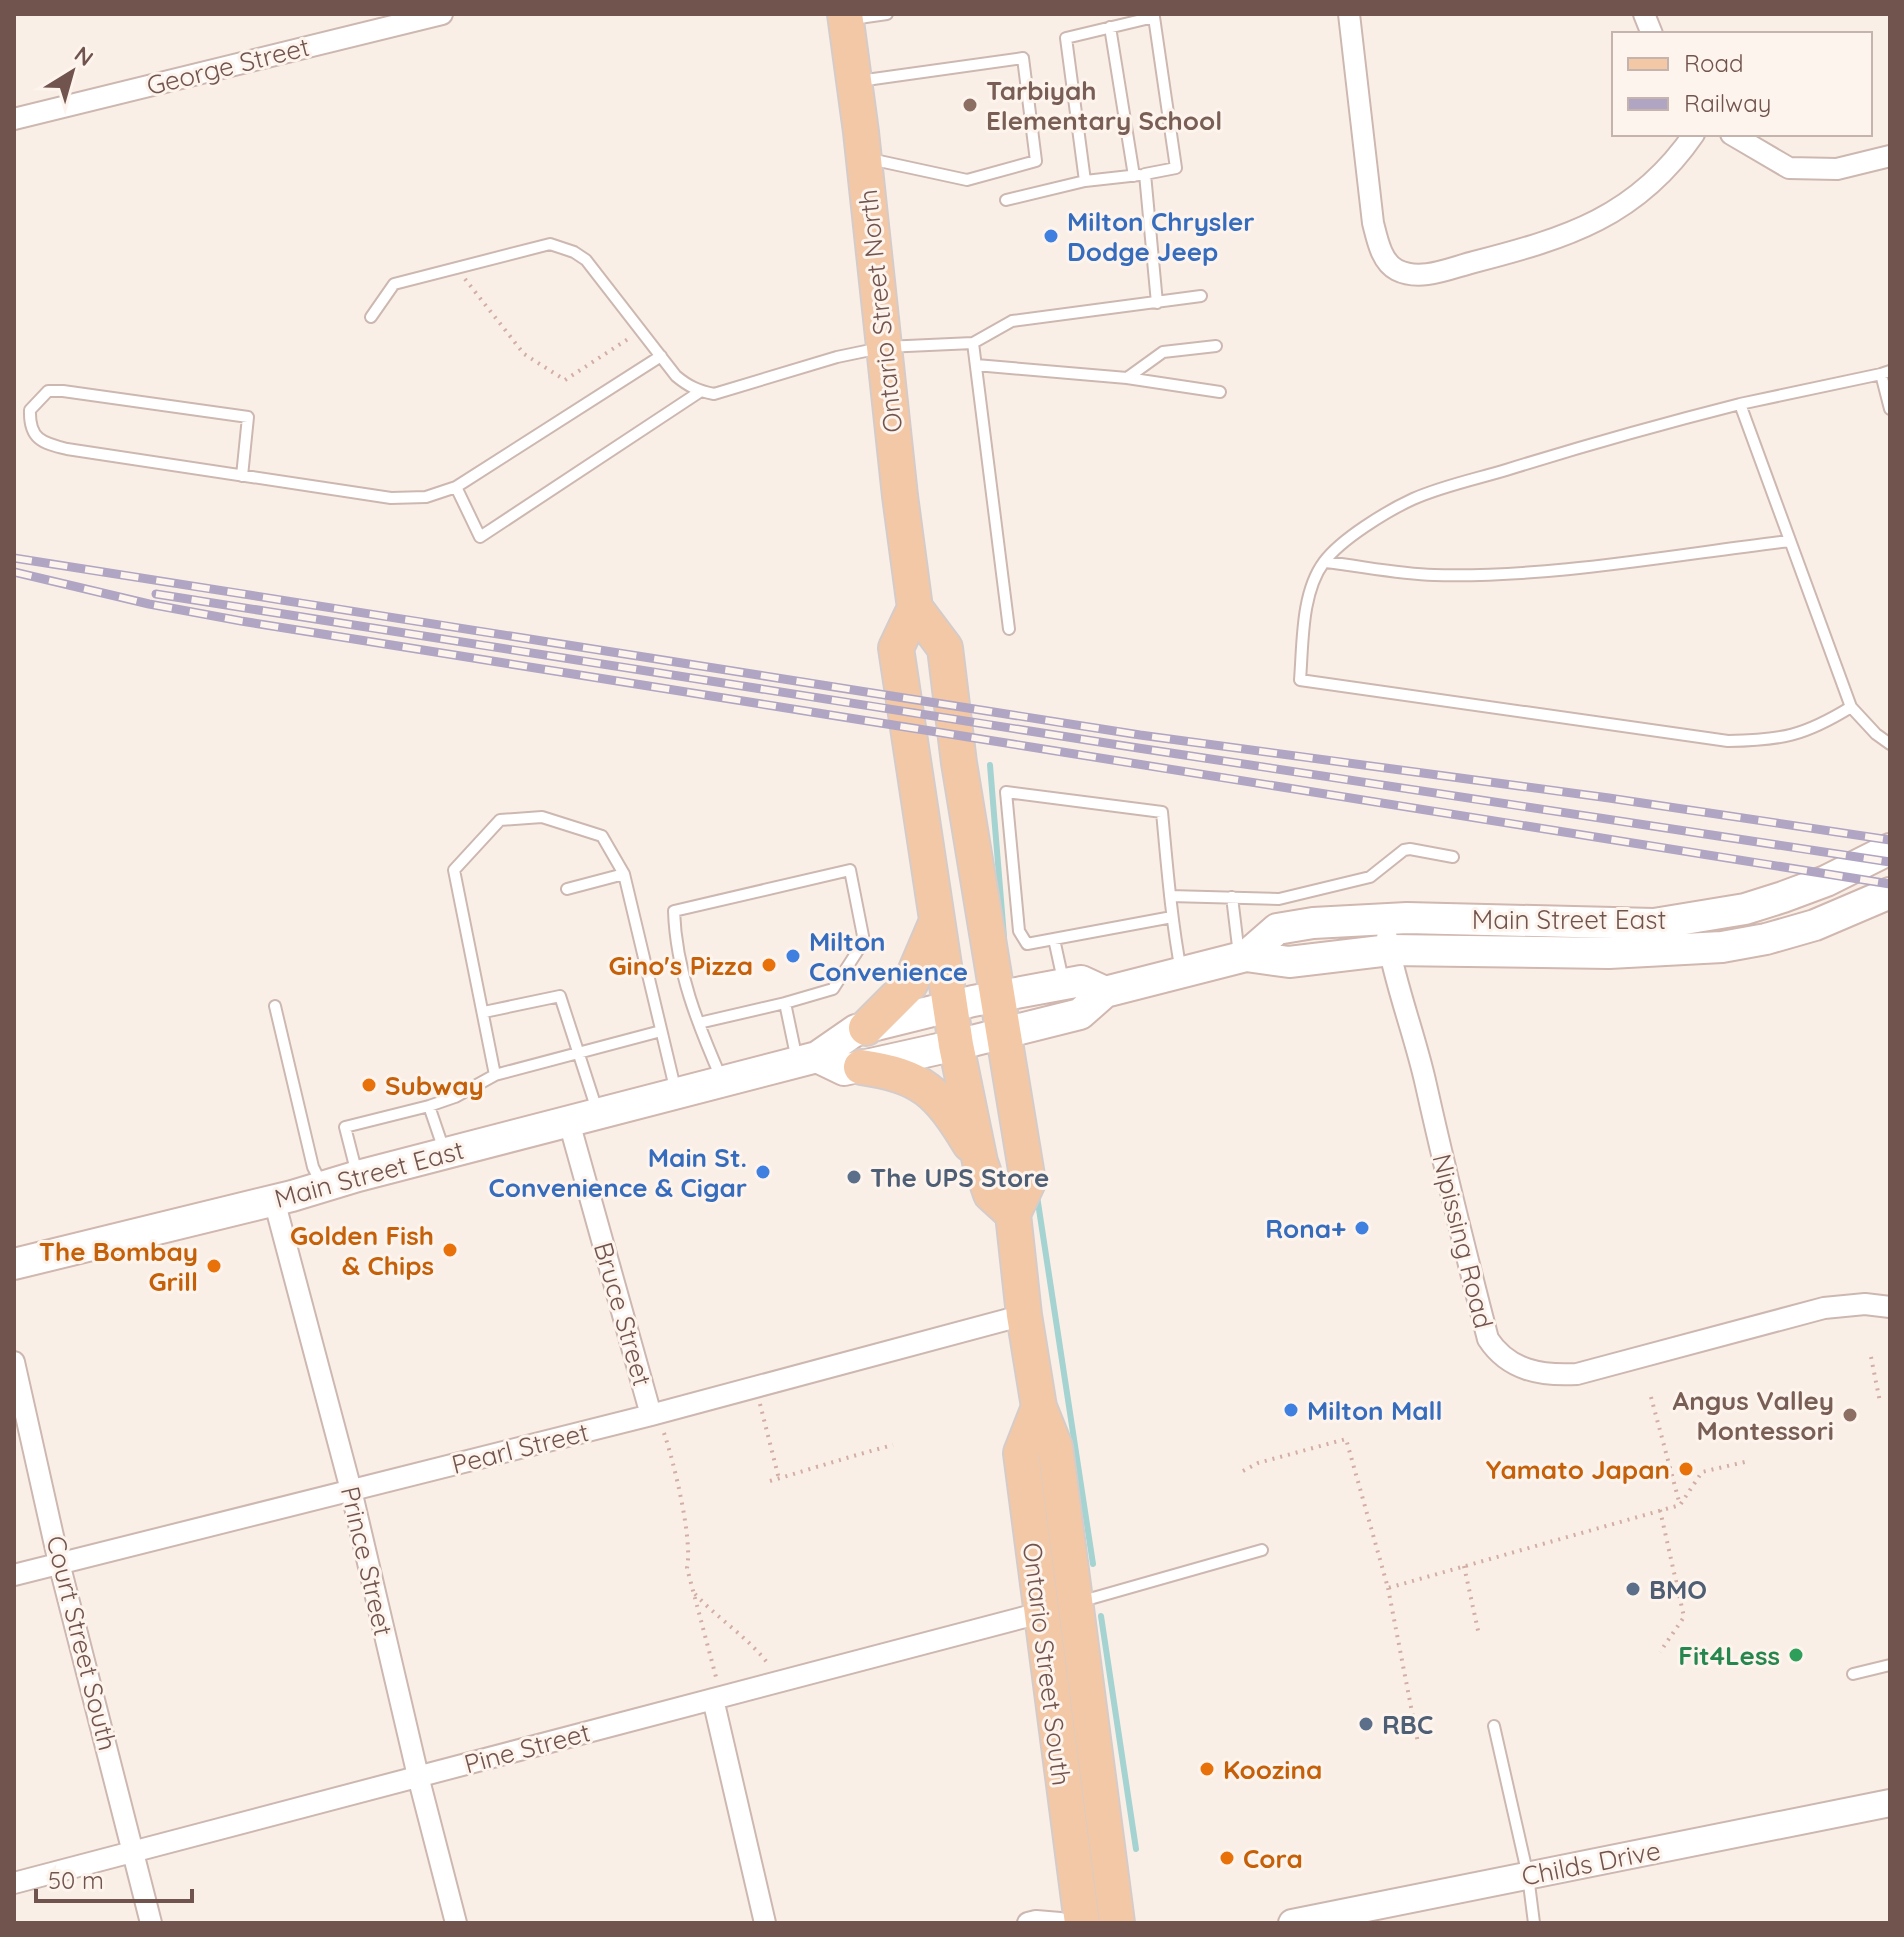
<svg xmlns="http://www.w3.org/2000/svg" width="1904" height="1937" font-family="Quicksand,sans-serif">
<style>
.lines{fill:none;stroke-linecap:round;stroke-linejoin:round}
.stream{stroke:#a4d3d1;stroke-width:6}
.service-casing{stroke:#cdb8b1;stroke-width:14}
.minor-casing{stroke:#cdb8b1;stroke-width:24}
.tertiary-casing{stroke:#cdb8b1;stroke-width:30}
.secondary-casing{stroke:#d0b7af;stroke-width:34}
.primary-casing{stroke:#d5ccca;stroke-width:38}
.path{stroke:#d2aea4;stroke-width:4;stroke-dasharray:2 6;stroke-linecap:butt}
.service{stroke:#fff;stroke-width:10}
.minor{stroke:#fff;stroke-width:20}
.tertiary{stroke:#fff;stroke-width:26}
.secondary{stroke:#fff;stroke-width:30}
.primary{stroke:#f3c8a6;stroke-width:34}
.rail-casing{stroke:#b0a6c3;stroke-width:9}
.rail{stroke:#fdf4ed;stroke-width:6;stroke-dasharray:18;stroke-linecap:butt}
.education-dot{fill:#8d6e63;stroke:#fdf4ed;stroke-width:3}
.shop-dot{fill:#3f7fe0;stroke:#fdf4ed;stroke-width:3}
.food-dot{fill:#e8710a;stroke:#fdf4ed;stroke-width:3}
.service-dot{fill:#5c6f8a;stroke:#fdf4ed;stroke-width:3}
.leisure-dot{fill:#2e9e5b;stroke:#fdf4ed;stroke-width:3}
.labels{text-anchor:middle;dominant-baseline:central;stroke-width:6;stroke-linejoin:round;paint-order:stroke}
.street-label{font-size:26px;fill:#72544e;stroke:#fdf4ed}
.education-label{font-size:26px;font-weight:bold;fill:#785e54;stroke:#fdf4ed;text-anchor:start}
.shop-label{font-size:26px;font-weight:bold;fill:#366cbe;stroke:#fdf4ed;text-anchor:start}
.food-label{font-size:26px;font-weight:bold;fill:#c56008;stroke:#fdf4ed;text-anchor:end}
.service-label{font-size:26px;font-weight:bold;fill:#4e5e75;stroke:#fdf4ed;text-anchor:start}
.leisure-label{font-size:26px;font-weight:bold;fill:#27864d;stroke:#fdf4ed;text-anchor:end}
</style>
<rect width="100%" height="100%" fill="#faefe7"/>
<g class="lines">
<!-- stream -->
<path class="stream" d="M990,765L1004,937
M1037,1196L1093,1564
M1101,1616L1136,1849"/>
<defs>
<path id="service" d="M852,19L887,14
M1110,27L1134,176
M859,81L1023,58L1036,161L967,180L870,159
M1085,181L1066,38L1154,17L1176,168L1145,174L1157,303
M1006,200L1085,181L1139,175
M371,317L394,284L550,244L574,252L586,260L676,376C688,386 698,391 714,394L837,357L885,347L973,343L1009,629
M973,343L1012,321L1201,296
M661,356L456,487L480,537L701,391
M976,365L1127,378L1220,392
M1890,371L1881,374L1890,409
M1881,374L1740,404L1851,707L1876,734L1890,744
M1127,378L1163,352L1216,346
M1740,404C1661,424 1583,446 1506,470C1476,479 1442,486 1413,499C1387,511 1341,539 1324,562C1301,593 1303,643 1300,680L1728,741C1782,740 1804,736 1851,707
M242,476L248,417L63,391H48L30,410C29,439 42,443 67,449L391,498L426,497L456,487
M1325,562C1361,566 1398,574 1434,575C1552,578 1672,555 1789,541
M567,889L624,874L676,1092
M1170,896L1279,899L1370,877L1404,850L1410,849L1453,857
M1232,897L1239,955
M1172,917L1027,944L1019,931L1006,792L1162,812C1167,865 1171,918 1181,971
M1054,939L1063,980
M275,1006L313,1167L322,1185
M484,1012L560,996L597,1110
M699,1023L785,1003
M495,1075L661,1031
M722,1080C698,1025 676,971 674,911L850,870L864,941L833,989L785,1003L797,1060
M429,1106L444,1150
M357,1174L345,1127L429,1106L455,1097L495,1075L454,870L500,820L542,817L602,836L624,874
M1079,1602L1262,1550
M1853,1674L1890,1665
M1494,1726L1528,1876L1534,1923"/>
<path id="minor" d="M1349,14L1373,223C1377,238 1381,262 1397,270C1421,282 1450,268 1474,262C1567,238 1637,217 1694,134
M1644,14L1652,34
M14,119L442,14
M1731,134L1789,168L1837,169L1890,156
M1387,938C1396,988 1415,1035 1426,1085C1445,1170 1466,1254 1488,1339C1509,1371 1542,1376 1577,1374L1824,1308L1865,1304L1890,1307
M569,1122L651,1415
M274,1200L351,1490L418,1776L456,1923
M14,1362L59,1563L151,1923
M14,1575L651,1415L1024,1315
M713,1699L765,1923
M14,1883L1040,1613
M1028,1923L1036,1921L1060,1923"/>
<path id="tertiary" d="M1292,1923L1890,1803"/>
<path id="secondary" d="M1246,956L1277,929L1313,923L1407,918L1654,924L1745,909L1783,897L1826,881L1890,849
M817,1057L844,1070L956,1045L1080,1014L1105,992L1246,956L1289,962L1390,950L1609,953L1722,947L1766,939L1815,925L1890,893
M14,1264L292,1196L358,1176L817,1057L856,1030L973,1001L1081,981L1105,992"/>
<path id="primary" d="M845,14L861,132L900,496L915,608L945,648L959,763L1028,1182L1013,1214L1024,1315L1039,1407L1055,1447L1117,1923
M915,608L896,648L956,1045L980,1162L991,1194L1013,1214
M866,1028L910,984L937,921
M861,1067C923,1076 938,1092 970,1144
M1039,1407L1021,1453L1082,1923"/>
</defs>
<!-- service casing -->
<use href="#service" class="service-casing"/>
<!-- minor casing -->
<use href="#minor" class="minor-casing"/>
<!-- tertiary casing -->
<use href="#tertiary" class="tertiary-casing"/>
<!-- secondary casing -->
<use href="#secondary" class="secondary-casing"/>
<!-- primary casing -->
<use href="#primary" class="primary-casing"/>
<!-- path -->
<path class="path" d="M465,279L524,354L565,380L628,339
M1871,1357L1880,1402
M1651,1397L1680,1505
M760,1404L779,1479
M664,1433C674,1462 693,1540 687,1568L716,1677
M1243,1471L1258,1463L1346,1439L1388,1588L1680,1505L1702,1472L1749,1461
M770,1481C811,1469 851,1456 893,1445
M1660,1510L1684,1617L1660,1652
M1464,1566L1479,1635
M1388,1588L1418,1743
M695,1594C718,1619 748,1637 769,1665"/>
<!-- service -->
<use href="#service" class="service"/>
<!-- minor -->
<use href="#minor" class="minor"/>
<!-- tertiary -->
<use href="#tertiary" class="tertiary"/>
<!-- secondary -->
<use href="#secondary" class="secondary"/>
<!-- primary -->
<use href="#primary" class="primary"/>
<defs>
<path id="rail" d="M14,558L1140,735L1609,798L1890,840
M14,572L149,604L241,621L1890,884
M156,594L1138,748L1890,862"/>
</defs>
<!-- rail casing -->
<use href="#rail" class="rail-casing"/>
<!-- rail -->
<use href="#rail" class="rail"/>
</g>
<!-- markers -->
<g class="education-dot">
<circle cx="970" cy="105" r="8"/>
<circle cx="1850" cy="1415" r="8"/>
</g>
<g class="shop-dot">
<circle cx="1051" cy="236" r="8"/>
<circle cx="793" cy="956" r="8"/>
<circle cx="763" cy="1172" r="8"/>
<circle cx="1362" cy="1228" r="8"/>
<circle cx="1291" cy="1410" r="8"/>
</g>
<g class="food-dot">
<circle cx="769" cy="965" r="8"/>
<circle cx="369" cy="1085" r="8"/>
<circle cx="450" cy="1250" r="8"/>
<circle cx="214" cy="1266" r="8"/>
<circle cx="1686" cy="1469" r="8"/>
<circle cx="1207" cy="1769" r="8"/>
<circle cx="1227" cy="1858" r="8"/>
</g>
<g class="service-dot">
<circle cx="854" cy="1177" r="8"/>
<circle cx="1633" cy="1589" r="8"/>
<circle cx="1366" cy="1724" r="8"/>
</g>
<circle class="leisure-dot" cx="1796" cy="1655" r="8"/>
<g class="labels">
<!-- street labels -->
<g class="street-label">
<text transform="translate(228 66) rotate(-14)">George Street</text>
<text transform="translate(880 311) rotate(-96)">Ontario Street North</text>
<text x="1569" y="919">Main Street East</text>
<text transform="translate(369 1174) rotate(-15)">Main Street East</text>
<text transform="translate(1463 1241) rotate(76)">Nipissing Road</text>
<text transform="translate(623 1314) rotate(74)">Bruce Street</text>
<text transform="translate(520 1448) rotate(-14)">Pearl Street</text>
<text transform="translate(367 1561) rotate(77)">Prince Street</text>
<text transform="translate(82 1643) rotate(76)">Court Street South</text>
<text transform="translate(1047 1664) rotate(83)">Ontario Street South</text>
<text transform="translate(527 1748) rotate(-15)">Pine Street</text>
<text transform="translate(1591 1863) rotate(-11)">Childs Drive</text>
</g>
<!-- education labels -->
<g class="education-label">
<text x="986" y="90">Tarbiyah<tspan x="986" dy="30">Elementary School</tspan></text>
<text x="1834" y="1400" text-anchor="end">Angus Valley<tspan x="1834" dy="30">Montessori</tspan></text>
</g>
<!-- shop labels -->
<g class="shop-label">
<text x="1067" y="221">Milton Chrysler<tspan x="1067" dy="30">Dodge Jeep</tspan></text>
<text x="809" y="941">Milton<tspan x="809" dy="30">Convenience</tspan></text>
<text x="747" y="1157" text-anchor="end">Main St.<tspan x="747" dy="30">Convenience &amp; Cigar</tspan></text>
<text x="1346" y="1228" text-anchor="end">Rona+</text>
<text x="1307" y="1410">Milton Mall</text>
</g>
<!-- food labels -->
<g class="food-label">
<text x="753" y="965">Gino's Pizza</text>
<text x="385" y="1085" text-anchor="start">Subway</text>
<text x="434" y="1235">Golden Fish<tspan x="434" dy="30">&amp; Chips</tspan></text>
<text x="198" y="1251">The Bombay<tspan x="198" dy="30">Grill</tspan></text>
<text x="1670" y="1469">Yamato Japan</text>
<text x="1223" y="1769" text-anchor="start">Koozina</text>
<text x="1243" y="1858" text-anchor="start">Cora</text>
</g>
<!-- service labels -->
<g class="service-label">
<text x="870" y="1177">The UPS Store</text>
<text x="1649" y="1589">BMO</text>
<text x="1382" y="1724">RBC</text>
</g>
<!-- leisure labels -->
<g class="leisure-label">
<text x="1780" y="1655">Fit4Less</text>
</g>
</g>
<!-- border -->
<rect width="1904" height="1937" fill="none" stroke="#72544e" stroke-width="32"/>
<!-- legend -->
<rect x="1612" y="32" width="260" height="104" fill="#fdf4ed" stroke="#c5b4ad" stroke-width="2"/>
<rect x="1628" y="58" width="40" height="12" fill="#f3c8a6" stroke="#c5b4ad" stroke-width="2"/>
<text x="1684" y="72" font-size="24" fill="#72544e">Road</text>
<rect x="1628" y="98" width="40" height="12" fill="#b0a6c3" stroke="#c5b4ad" stroke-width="2"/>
<text x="1684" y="112" font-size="24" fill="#72544e">Railway</text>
<!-- north arrow -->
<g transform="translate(72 72) rotate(37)" stroke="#fdf4ed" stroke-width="6" paint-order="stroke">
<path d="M0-6L14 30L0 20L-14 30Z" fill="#72544e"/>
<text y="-12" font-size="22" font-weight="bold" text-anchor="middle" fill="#72544e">N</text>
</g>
<!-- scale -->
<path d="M36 1889v12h156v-12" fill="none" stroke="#72544e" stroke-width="4"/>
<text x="48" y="1889" font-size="24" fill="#72544e" stroke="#fdf4ed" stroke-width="6" paint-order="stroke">50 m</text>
</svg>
